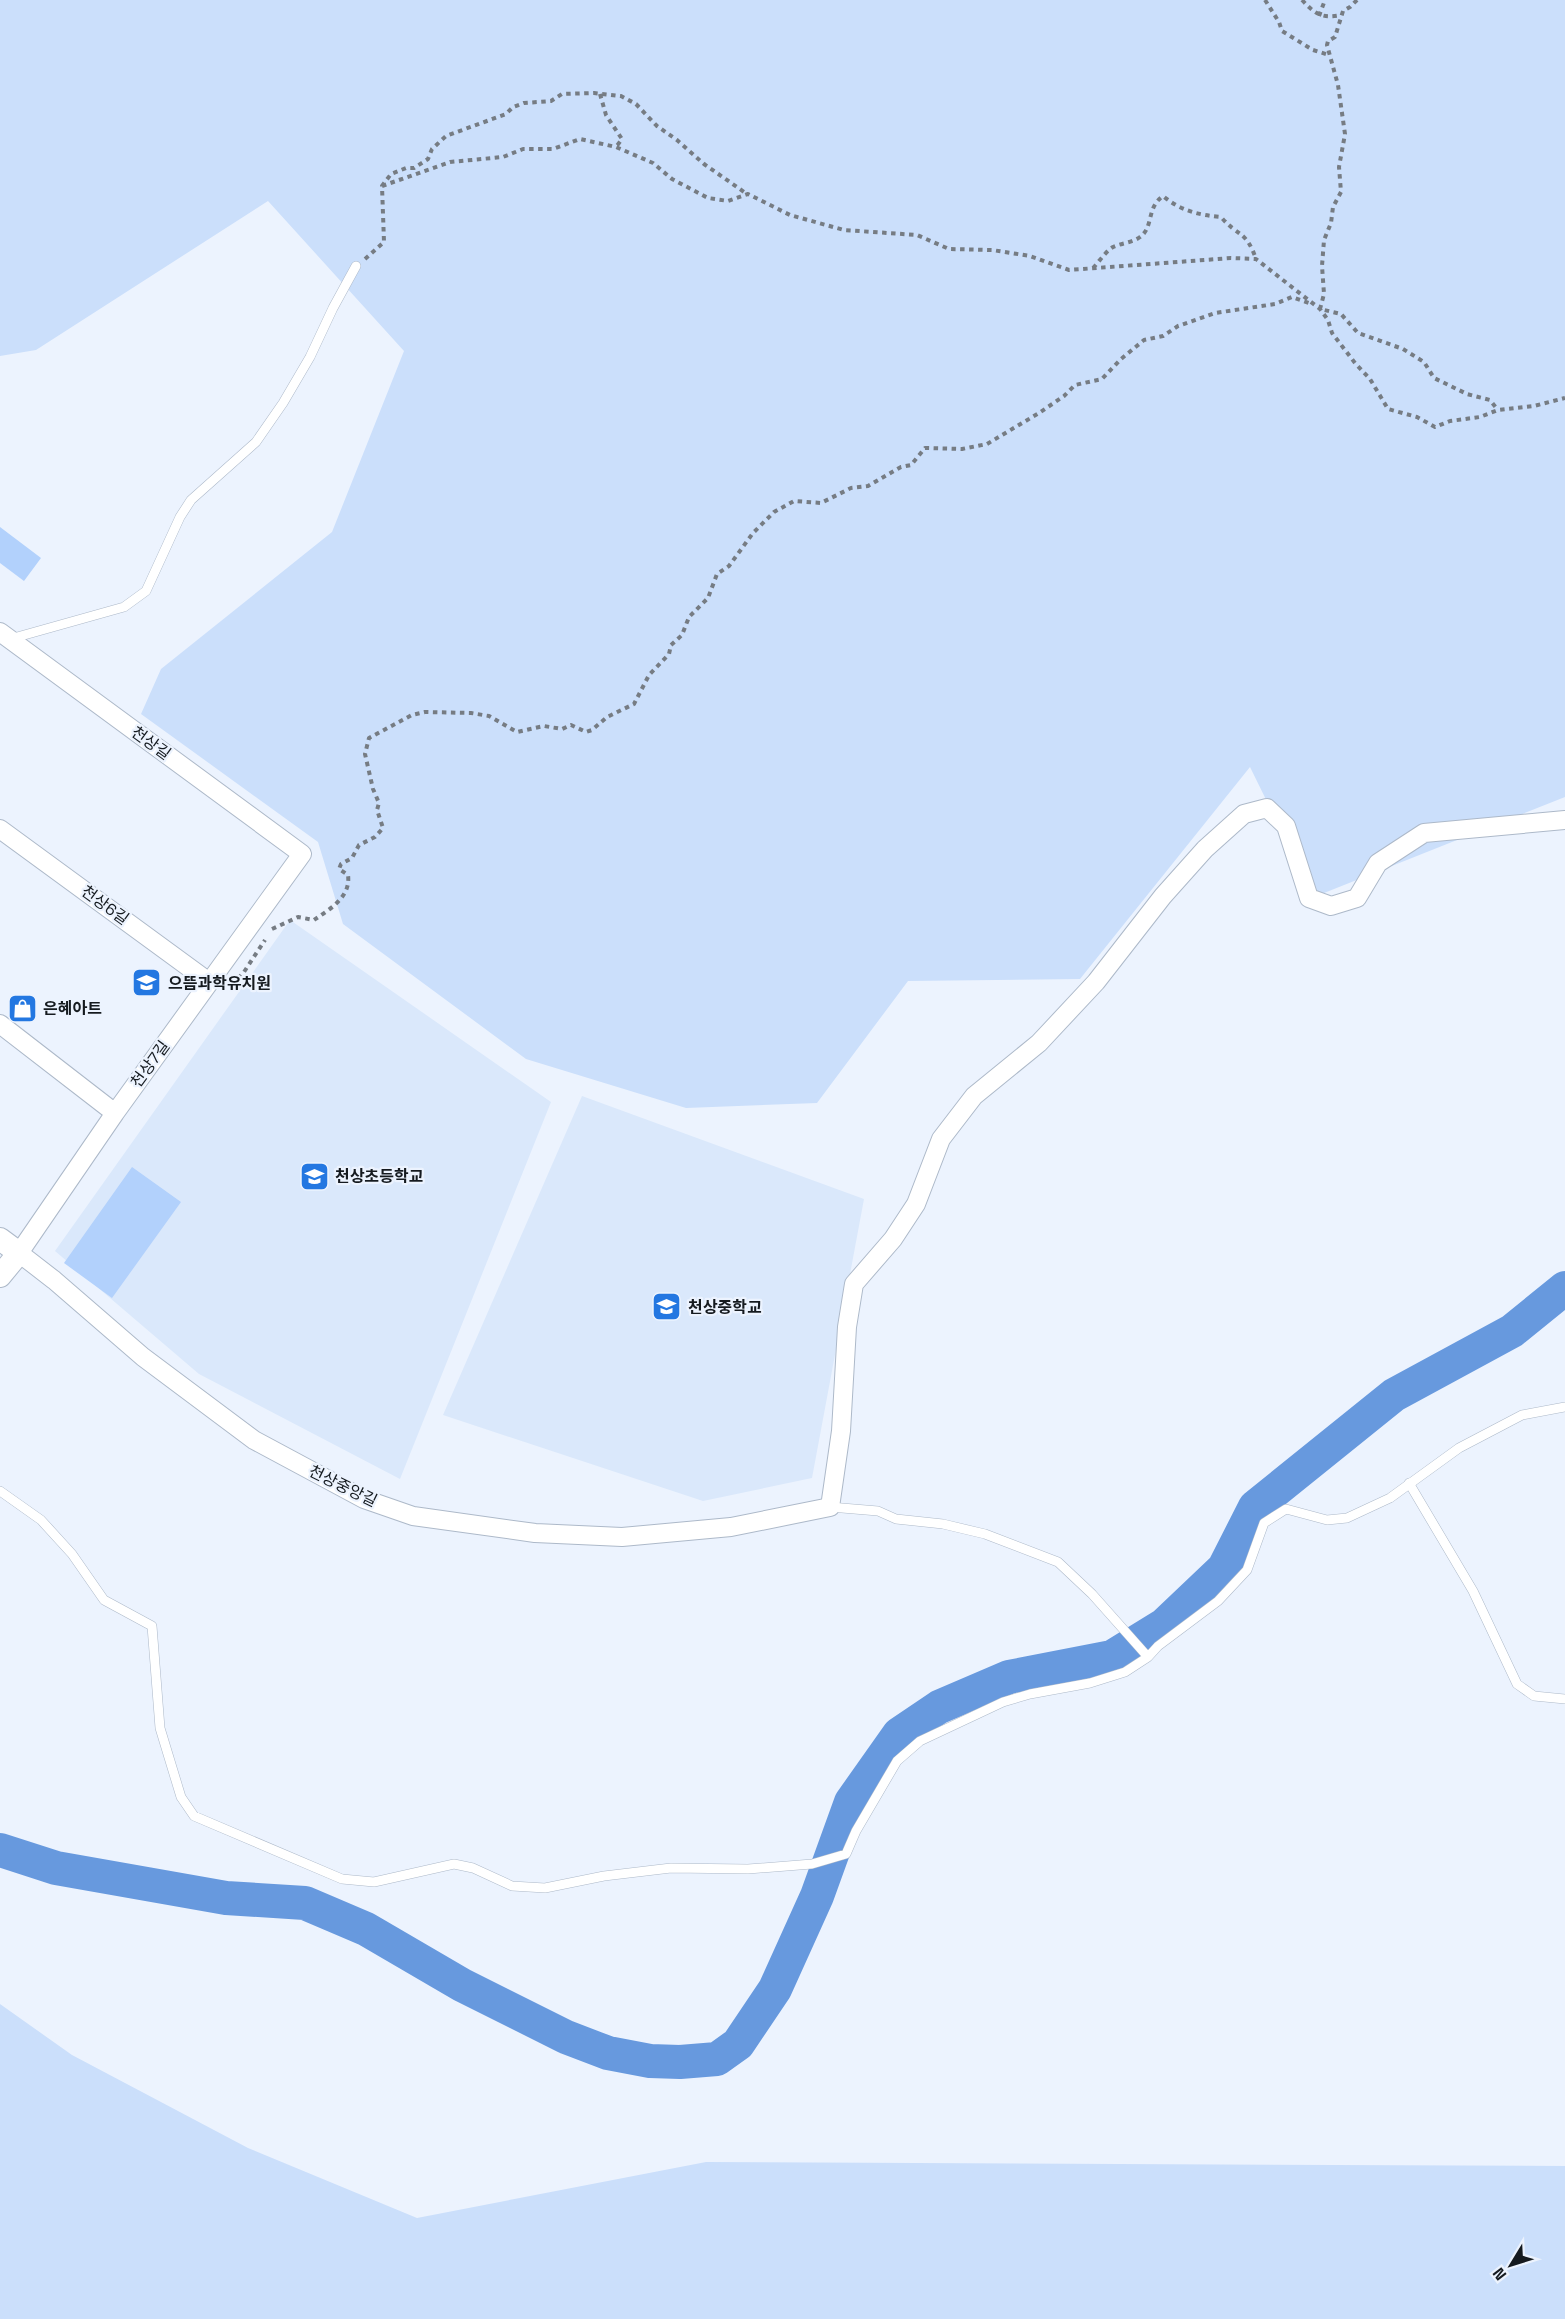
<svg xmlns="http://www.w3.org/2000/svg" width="1565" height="2319" font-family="'Space Grotesk','Noto Sans KR',sans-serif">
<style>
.built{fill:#dae8fb}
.green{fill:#cbdffb}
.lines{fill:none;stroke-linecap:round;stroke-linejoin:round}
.river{stroke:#6799de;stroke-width:34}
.building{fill:#b2d1fc}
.service-casing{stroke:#adb9c9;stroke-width:10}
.minor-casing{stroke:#adb9c9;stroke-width:20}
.tertiary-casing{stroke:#adb9c9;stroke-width:24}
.path{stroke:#767c83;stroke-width:4;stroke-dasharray:4.5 4.5;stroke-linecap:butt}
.service{stroke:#fff;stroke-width:9}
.minor{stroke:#fff;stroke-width:18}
.tertiary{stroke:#fff;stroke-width:22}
.labels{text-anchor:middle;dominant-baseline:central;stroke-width:4.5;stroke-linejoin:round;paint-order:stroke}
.street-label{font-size:16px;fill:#151a1f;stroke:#ecf3fe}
.poi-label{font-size:16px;font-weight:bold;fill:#151a1f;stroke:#ecf3fe;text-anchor:start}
</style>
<rect width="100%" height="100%" fill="#ecf3fe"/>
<!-- built -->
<path class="built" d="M290,920L551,1102L400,1479L199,1374L55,1251Z
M582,1096L864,1199L812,1478L703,1501L443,1415Z"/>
<!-- green -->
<path class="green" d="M0,0H1565V797L1314,897L1250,767L1080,979L908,981L817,1103L686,1108L526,1059L343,924L318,842L141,714L161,669L332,532L404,351L268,201L36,350L0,356Z
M0,2004L72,2055L248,2148L417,2218L706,2162L1565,2166V2319H0Z"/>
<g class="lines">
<!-- river -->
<path class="river" d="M0,1850L56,1868L226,1898L305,1903L366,1929L462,1985L566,2037L608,2053L650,2061L680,2062L717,2059L738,2044L775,1989L817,1896L851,1802L899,1734L939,1707L1009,1677L1112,1657L1164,1625L1224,1568L1255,1507L1394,1395L1512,1331L1565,1288"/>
</g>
<!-- building -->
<path class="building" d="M0,527L41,558L24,581L0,563Z
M132,1167L181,1202L112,1298L64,1263Z"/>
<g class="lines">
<defs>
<path id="service" d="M10,639L124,607L146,591L180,517L191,500L256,442L283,403L310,357L333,308L356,266
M1409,1483L1473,1591L1517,1684L1534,1696L1565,1699
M0,1491L41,1520L72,1554L104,1600L152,1626L160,1728L181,1797L194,1816L342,1879L374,1882L454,1864L473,1868L512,1886L545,1888L604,1876L671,1868L748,1869L812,1864L846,1854L856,1831L897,1761L920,1741L1003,1702L1030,1694L1090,1683L1125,1672L1148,1657
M830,1507L878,1511L896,1519L943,1524L985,1534L1058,1562L1092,1594L1148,1657L1158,1646L1218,1601L1247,1570L1264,1523L1286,1509L1327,1520L1347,1518L1390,1498L1459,1448L1522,1415L1565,1407"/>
<path id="minor" d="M0,632L302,854L115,1113L19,1253L54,1280L143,1357L254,1440L364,1499L413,1516L535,1533L622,1537L731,1527L830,1507L841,1431L847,1327L854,1284L893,1239L916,1204L941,1139L974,1096L1039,1043L1096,982L1163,896L1205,849L1244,814L1267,808L1286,826L1309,898L1331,906L1357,898L1378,863L1424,833L1565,820
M0,829L209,982
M0,1024L115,1113"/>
<path id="tertiary" d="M0,1239L19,1253L0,1276"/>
</defs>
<!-- service casing -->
<use href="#service" class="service-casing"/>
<!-- minor casing -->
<use href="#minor" class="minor-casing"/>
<!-- tertiary casing -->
<use href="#tertiary" class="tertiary-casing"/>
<!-- path -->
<path class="path" d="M1265,0L1279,22L1282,31L1313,50L1329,55
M1302,0C1315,14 1322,19 1341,15
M1357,0L1350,7L1343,11L1335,37L1328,41L1327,45L1338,85L1345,134L1339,167L1341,192L1333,207L1331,223L1324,240L1322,266L1324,294L1320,309L1341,314L1358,333L1403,349L1424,362L1434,378L1467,394L1490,400L1498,410
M1319,16L1325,0
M600,94L606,115L622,139L616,147
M382,186L450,162L503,157L523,149H553L580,139L616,147L653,163L672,179L708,198L728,201L748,194L790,215L844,230L917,235L949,249L992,250L1030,256L1069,270L1231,258L1256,259L1320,309L1328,320L1332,333L1355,363L1370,379L1388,409L1417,417L1435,427L1450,421L1480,417L1498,410L1534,406L1565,398
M365,259L384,242L382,186L391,174L406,168H414L428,159L432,149L446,136L506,114L513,107L524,103L551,101L562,94L594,93L621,96L636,104L657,126L677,140L704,164L747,194
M1093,268C1099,262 1105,252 1113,247C1121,243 1132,243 1140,237C1154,227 1146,208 1163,196C1181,211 1199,215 1221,217C1238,237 1246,230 1256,259
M272,929L298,917L314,920C330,909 351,897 348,875L339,869L341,864L352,858L359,845L375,837L383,828L377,810L379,803L373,789L365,754L369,738L412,715L425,712L471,713L489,716L517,732L544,726L562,729L571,725L586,732L592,730L607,717L634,704L649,675L669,654L671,645L682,635L689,617L708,598L717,574L729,566L753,533L774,512L794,501L821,503L851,488L868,486L901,467L911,465L925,448L962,449L987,444L1039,413L1064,396L1075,385L1102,379L1121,359L1144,340L1163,336L1178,326L1215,313L1275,304L1292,297L1312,304
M232,985L244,972L265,940"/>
<!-- service -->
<use href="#service" class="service"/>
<!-- minor -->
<use href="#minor" class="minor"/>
<!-- tertiary -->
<use href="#tertiary" class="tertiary"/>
</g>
<!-- icons -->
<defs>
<symbol id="school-square" viewBox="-11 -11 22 22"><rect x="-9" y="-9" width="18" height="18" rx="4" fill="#2377e1" stroke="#ecf3fe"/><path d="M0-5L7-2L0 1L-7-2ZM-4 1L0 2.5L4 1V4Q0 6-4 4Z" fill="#fff"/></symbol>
<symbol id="shop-square" viewBox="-11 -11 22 22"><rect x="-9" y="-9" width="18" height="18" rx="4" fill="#2377e1" stroke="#ecf3fe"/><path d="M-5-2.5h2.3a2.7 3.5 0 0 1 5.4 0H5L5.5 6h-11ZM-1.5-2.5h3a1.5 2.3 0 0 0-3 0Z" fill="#fff"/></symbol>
</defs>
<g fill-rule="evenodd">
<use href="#school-square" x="130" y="966" width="33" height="33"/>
<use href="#shop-square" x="6" y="992" width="33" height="33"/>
<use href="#school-square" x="298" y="1160" width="33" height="33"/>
<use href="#school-square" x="650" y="1290" width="33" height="33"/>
</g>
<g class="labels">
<!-- street labels -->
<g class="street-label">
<text transform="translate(151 743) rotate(36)">천상길</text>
<text transform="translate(105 905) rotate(36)">천상6길</text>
<text transform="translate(150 1064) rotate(-54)">천상7길</text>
<text transform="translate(343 1486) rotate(26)">천상중앙길</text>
</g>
<!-- poi labels -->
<g class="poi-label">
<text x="168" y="983">으뜸과학유치원</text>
<text x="43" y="1008">은혜아트</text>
<text x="335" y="1176">천상초등학교</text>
<text x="688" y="1307">천상중학교</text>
</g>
</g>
<!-- north arrow -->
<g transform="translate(1511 2265) rotate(232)" stroke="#ecf3fe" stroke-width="4.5" paint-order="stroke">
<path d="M0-4.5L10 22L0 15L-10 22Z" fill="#151a1f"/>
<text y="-9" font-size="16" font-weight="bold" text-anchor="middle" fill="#151a1f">N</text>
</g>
</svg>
